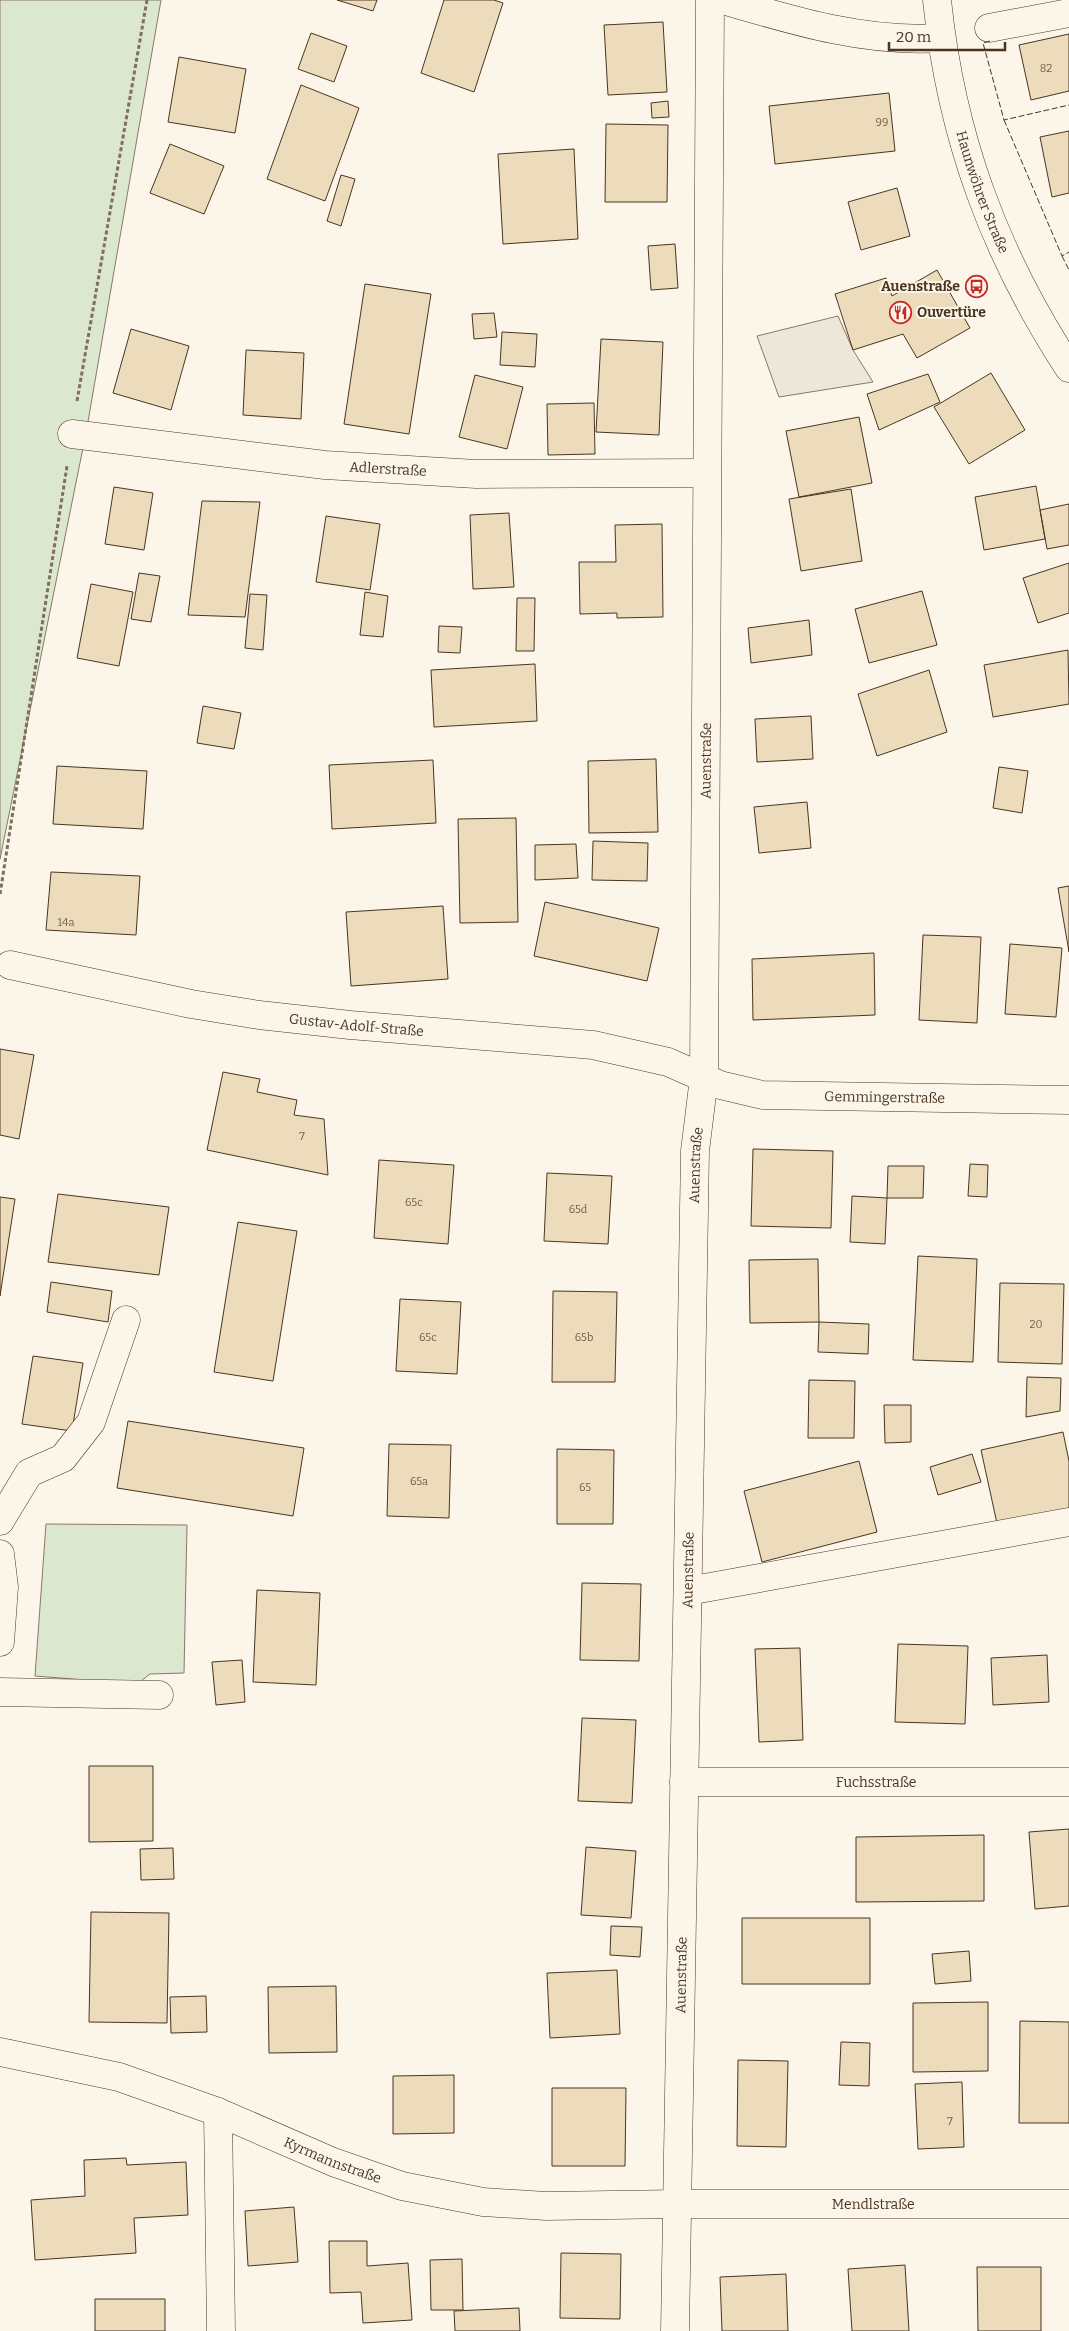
<svg xmlns="http://www.w3.org/2000/svg" width="1069" height="2331" font-family="Bitter,serif">
<style>
.green{fill:#dce7d0;stroke:#887966}
.parking{fill:#ede7d9;stroke:#887966}
.building{fill:#ecdcbc;stroke:#4a3520}
.lines{fill:none;stroke-linecap:round;stroke-linejoin:round}
.minor-casing{stroke:#4a3520;stroke-width:29}
.path{stroke:#7f6f5c;stroke-width:3;stroke-dasharray:4 2.5;stroke-linecap:butt}
.minor{stroke:#fbf6e9;stroke-width:28}
.fence{stroke:#4a3520;stroke-width:1;stroke-dasharray:6 2.5;stroke-linecap:butt}
.labels{text-anchor:middle;dominant-baseline:central;stroke-width:4;stroke-linejoin:round;paint-order:stroke}
.number-label{font-size:11px;fill:#725f47}
.street-label{font-size:14px;fill:#4a3520;stroke:#fbf6e9}
.poi-label{font-size:14px;font-weight:bold;fill:#4a3520;stroke:#fbf6e9;text-anchor:end}
</style>
<rect width="100%" height="100%" fill="#fbf6e9"/>
<!-- green -->
<path class="green" d="M0,0H161L86,433L0,859Z
M46,1524L187,1525L184,1673L150,1674L137,1684L35,1676Z"/>
<!-- parking -->
<path class="parking" d="M838,316L853,350L873,382L779,397L757,336Z"/>
<!-- building -->
<path class="building" d="M337,0H377L373,11Z
M444,0H494L503,3L474,92L421,73Z
M663,22L667,92L608,95L604,25Z
M311,33L347,46L334,82L298,69Z
M1069,34V91L1031,100L1019,45Z
M179,57L246,69L235,133L168,122Z
M301,85L359,108L325,201L267,179Z
M889,93L895,151L775,164L769,106Z
M668,101L669,117L652,118L651,103Z
M606,124L668,125L667,202H605Z
M1069,131V193L1052,197L1040,137Z
M170,144L224,166L204,214L150,193Z
M574,149L578,239L503,244L498,154Z
M341,175L355,179L341,226L327,221Z
M897,188L910,236L861,250L848,202Z
M675,244L678,288L651,290L648,246Z
M937,270L970,328L917,358L903,334L853,350L835,294L886,278L892,296Z
M365,284L431,294L409,434L344,424Z
M494,313L497,337L474,339L472,314Z
M131,329L189,346L171,410L113,393Z
M502,332L537,334L535,367L500,365Z
M601,339L663,342L659,435L596,432Z
M246,350L304,353L301,419L243,415Z
M991,373L1025,430L969,464L934,407Z
M928,374L940,402L879,430L867,394Z
M475,375L523,387L507,449L459,437Z
M594,403L595,454L548,455L547,404Z
M859,417L872,483L799,497L786,431Z
M1036,486L1045,539L984,550L975,497Z
M114,487L153,493L144,550L105,544Z
M851,489L862,561L801,571L789,499Z
M202,501L260,502L245,617L188,615Z
M1069,504V545L1047,549L1040,510Z
M509,513L514,587L473,589L470,515Z
M326,516L380,524L370,590L316,582Z
M662,524L663,617L617,618V613L580,614L579,562H616L615,525Z
M1069,563V613L1038,623L1023,578Z
M139,573L160,576L151,622L131,619Z
M91,584L133,592L119,666L77,658Z
M922,591L937,645L869,663L855,609Z
M365,592L388,596L383,637L360,635Z
M250,594L267,595L263,650L245,648Z
M517,598H535L534,651H516Z
M809,620L812,655L751,663L748,628Z
M439,626L462,627L460,653L438,652Z
M1068,650L1069,704L993,717L984,665Z
M535,664L537,721L434,727L431,670Z
M929,670L947,732L877,756L858,694Z
M203,706L241,713L234,749L197,743Z
M811,716L813,759L757,762L755,719Z
M656,759L658,832L589,833L588,761Z
M433,760L436,823L332,829L329,765Z
M57,766L147,771L143,829L53,824Z
M999,767L1028,771L1022,813L993,808Z
M807,802L811,848L759,853L754,807Z
M516,818L518,922L460,923L458,819Z
M593,841L648,843L647,881L592,880Z
M576,844L578,878L535,880V845Z
M51,872L140,876L136,935L46,930Z
M1069,886V952L1058,888Z
M545,902L659,928L647,981L534,956Z
M443,906L448,979L351,986L346,912Z
M923,935L981,937L977,1023L919,1020Z
M1010,944L1062,948L1056,1017L1005,1014Z
M874,953L875,1015L753,1020L752,959Z
M0,1049L34,1055L19,1139L0,1135Z
M223,1072L260,1079L257,1092L297,1100L294,1115L324,1119L328,1175L207,1150Z
M753,1149L833,1151L831,1228L751,1226Z
M379,1160L454,1165L448,1244L374,1238Z
M970,1164L988,1165L987,1197L968,1196Z
M888,1166H924L923,1198H887Z
M547,1173L612,1176L608,1244L544,1241Z
M58,1194L169,1207L159,1275L48,1262Z
M852,1196L887,1198L885,1244L850,1242Z
M0,1197L15,1199L0,1296Z
M238,1222L297,1231L273,1381L214,1372Z
M918,1256L977,1259L973,1362L913,1360Z
M818,1259L819,1322L750,1323L749,1260Z
M51,1282L112,1291L108,1322L47,1312Z
M1000,1283L1064,1284L1062,1364L998,1362Z
M553,1291L617,1292L615,1382H552Z
M400,1299L461,1302L457,1374L396,1371Z
M819,1322L869,1324L868,1354L818,1352Z
M33,1356L83,1363L72,1431L22,1424Z
M1027,1377L1061,1378L1060,1411L1026,1417Z
M809,1380L855,1381L854,1438H808Z
M884,1405H911V1442L885,1443Z
M128,1421L304,1448L293,1516L117,1488Z
M1063,1432L1069,1461V1512L998,1528L981,1450Z
M389,1444L451,1445L449,1518L387,1516Z
M557,1449L614,1450L613,1524H557Z
M972,1454L981,1482L938,1495L930,1467Z
M859,1461L877,1532L762,1562L744,1491Z
M582,1583L641,1584L639,1661L580,1660Z
M257,1590L320,1593L316,1685L253,1682Z
M898,1644L968,1646L965,1724L895,1722Z
M800,1648L803,1740L759,1742L755,1649Z
M1047,1655L1049,1702L993,1705L991,1658Z
M242,1660L245,1702L216,1705L212,1662Z
M582,1718L636,1720L632,1803L578,1801Z
M89,1766H153V1841L89,1842Z
M1069,1829V1906L1035,1909L1029,1832Z
M984,1835V1901L856,1902V1837Z
M586,1847L636,1851L631,1918L581,1915Z
M173,1848L174,1879L141,1880L140,1849Z
M91,1912L169,1913L167,2023L89,2022Z
M742,1918H870V1984H742Z
M611,1926L642,1927L640,1957L610,1955Z
M969,1951L971,1981L935,1984L932,1954Z
M617,1970L620,2034L550,2038L547,1973Z
M336,1986L337,2052L269,2053L268,1987Z
M206,1996L207,2032L171,2033L170,1997Z
M988,2002V2071L913,2072V2003Z
M1020,2021L1069,2022V2123H1019Z
M841,2042L870,2043L869,2086L839,2085Z
M738,2060L788,2061L786,2147L737,2146Z
M454,2075V2133L393,2134V2076Z
M962,2082L964,2147L918,2149L915,2084Z
M552,2088H626L625,2166H552Z
M126,2158L127,2165L186,2162L188,2215L134,2218L136,2253L35,2260L31,2200L85,2196L84,2160Z
M294,2207L298,2262L248,2266L245,2211Z
M329,2241H367V2266L408,2263L412,2320L363,2323L361,2292L330,2293Z
M561,2253L621,2254L620,2319L560,2318Z
M462,2259L463,2310H431L430,2260Z
M905,2265L909,2331H852L848,2269Z
M977,2267H1041V2331H978Z
M786,2274L788,2331H722L720,2277Z
M95,2299H165V2331H95Z
M519,2308L520,2331H455L454,2311Z"/>
<g class="lines">
<defs>
<g id="minor">
<path d="M723,0C794,21 866,43 941,38"/>
<path id="s1" d="M937,0C951,136 994,253 1069,368"/>
<path d="M989,28L1069,13"/>
<path id="s2" d="M72,434L325,465L476,474L706,473"/>
<path id="s3" d="M10,965L191,1004L259,1015L350,1025L593,1045L668,1062L720,1085L762,1095L1069,1100"/>
<path d="M0,1521L29,1473L63,1458L91,1422L126,1320"/>
<path d="M0,1554L4,1587L0,1642"/>
<path d="M688,1591L1069,1522"/>
<path d="M0,1692L159,1695"/>
<path id="s4" d="M684,1782H1069"/>
<path id="s5" d="M0,2052L119,2077L218,2112L333,2162L402,2186L483,2202L546,2206L677,2204H1069"/>
<path d="M218,2112L221,2331"/>
<path id="s6" d="M675,2331L695,1151L704,1078L710,0"/>
</g>
</defs>
<!-- minor casing -->
<use href="#minor" class="minor-casing"/>
<!-- path -->
<path class="path" d="M77,401L147,0
M0,894L67,466"/>
<!-- minor -->
<use href="#minor" class="minor"/>
<!-- fence -->
<path class="fence" d="M990,41L983,43L1004,120L1069,105
M1004,120L1062,256L1069,252
M1062,256L1069,270"/>
</g>
<!-- icons -->
<defs>
<symbol id="bus-ring" viewBox="-11 -11 22 22"><circle r="9.5" fill="#fbf6e9" stroke="#c62828" stroke-width="1.5"/><path d="M-5-6H5V4H4V6H2V4H-2V6H-4V4H-5ZM-3.5-4V0h7V-4ZM-3.5 1.2v1.5H-2V1.2ZM2 1.2v1.5H3.5V1.2Z" fill="#c62828"/></symbol>
<symbol id="restaurant-ring" viewBox="-11 -11 22 22"><circle r="9.5" fill="#fbf6e9" stroke="#c62828" stroke-width="1.5"/><path d="M-5-6h1v4h1v-4h1v4h1v-4h1v5L-1.5 .5V6h-2V.5L-5-1ZM5-6V6H3V1.5H1.5Q1.5-4 5-6Z" fill="#c62828"/></symbol>
</defs>
<g fill-rule="evenodd">
<use href="#bus-ring" x="964" y="274" width="25" height="25"/>
<use href="#restaurant-ring" x="888" y="300" width="25" height="25"/>
</g>
<g class="labels">
<!-- number labels -->
<g class="number-label">
<text x="1046" y="68">82</text>
<text x="882" y="122">99</text>
<text x="66" y="922">14a</text>
<text x="302" y="1136">7</text>
<text x="414" y="1202">65c</text>
<text x="578" y="1209">65d</text>
<text x="1036" y="1324">20</text>
<text x="428" y="1337">65c</text>
<text x="584" y="1337">65b</text>
<text x="419" y="1481">65a</text>
<text x="585" y="1487">65</text>
<text x="950" y="2121">7</text>
</g>
<!-- street labels -->
<g class="street-label">
<text stroke="none"><textPath href="#s1" startOffset="198">Haunwöhrer Straße</textPath></text>
<text stroke="none"><textPath href="#s2" startOffset="318">Adlerstraße</textPath></text>
<text stroke="none"><textPath href="#s6" startOffset="1571">Auenstraße</textPath></text>
<text stroke="none"><textPath href="#s3" startOffset="352">Gustav-Adolf-Straße</textPath></text>
<text stroke="none"><textPath href="#s3" startOffset="889">Gemmingerstraße</textPath></text>
<text stroke="none"><textPath href="#s6" startOffset="1166">Auenstraße</textPath></text>
<text stroke="none"><textPath href="#s6" startOffset="761">Auenstraße</textPath></text>
<text stroke="none"><textPath href="#s4" startOffset="192">Fuchsstraße</textPath></text>
<text stroke="none"><textPath href="#s6" startOffset="356">Auenstraße</textPath></text>
<text stroke="none"><textPath href="#s5" startOffset="351">Kyrmannstraße</textPath></text>
<text stroke="none"><textPath href="#s5" startOffset="898">Mendlstraße</textPath></text>
</g>
<!-- poi labels -->
<g class="poi-label">
<text x="960" y="286">Auenstraße</text>
<text x="917" y="312" text-anchor="start">Ouvertüre</text>
</g>
</g>
<!-- scale -->
<path d="M889 42v8h116v-8" fill="none" stroke="#4a3520" stroke-width="2.5"/>
<text x="896" y="42" font-size="15" fill="#4a3520" stroke="#fbf6e9" stroke-width="4" paint-order="stroke">20 m</text>
</svg>
